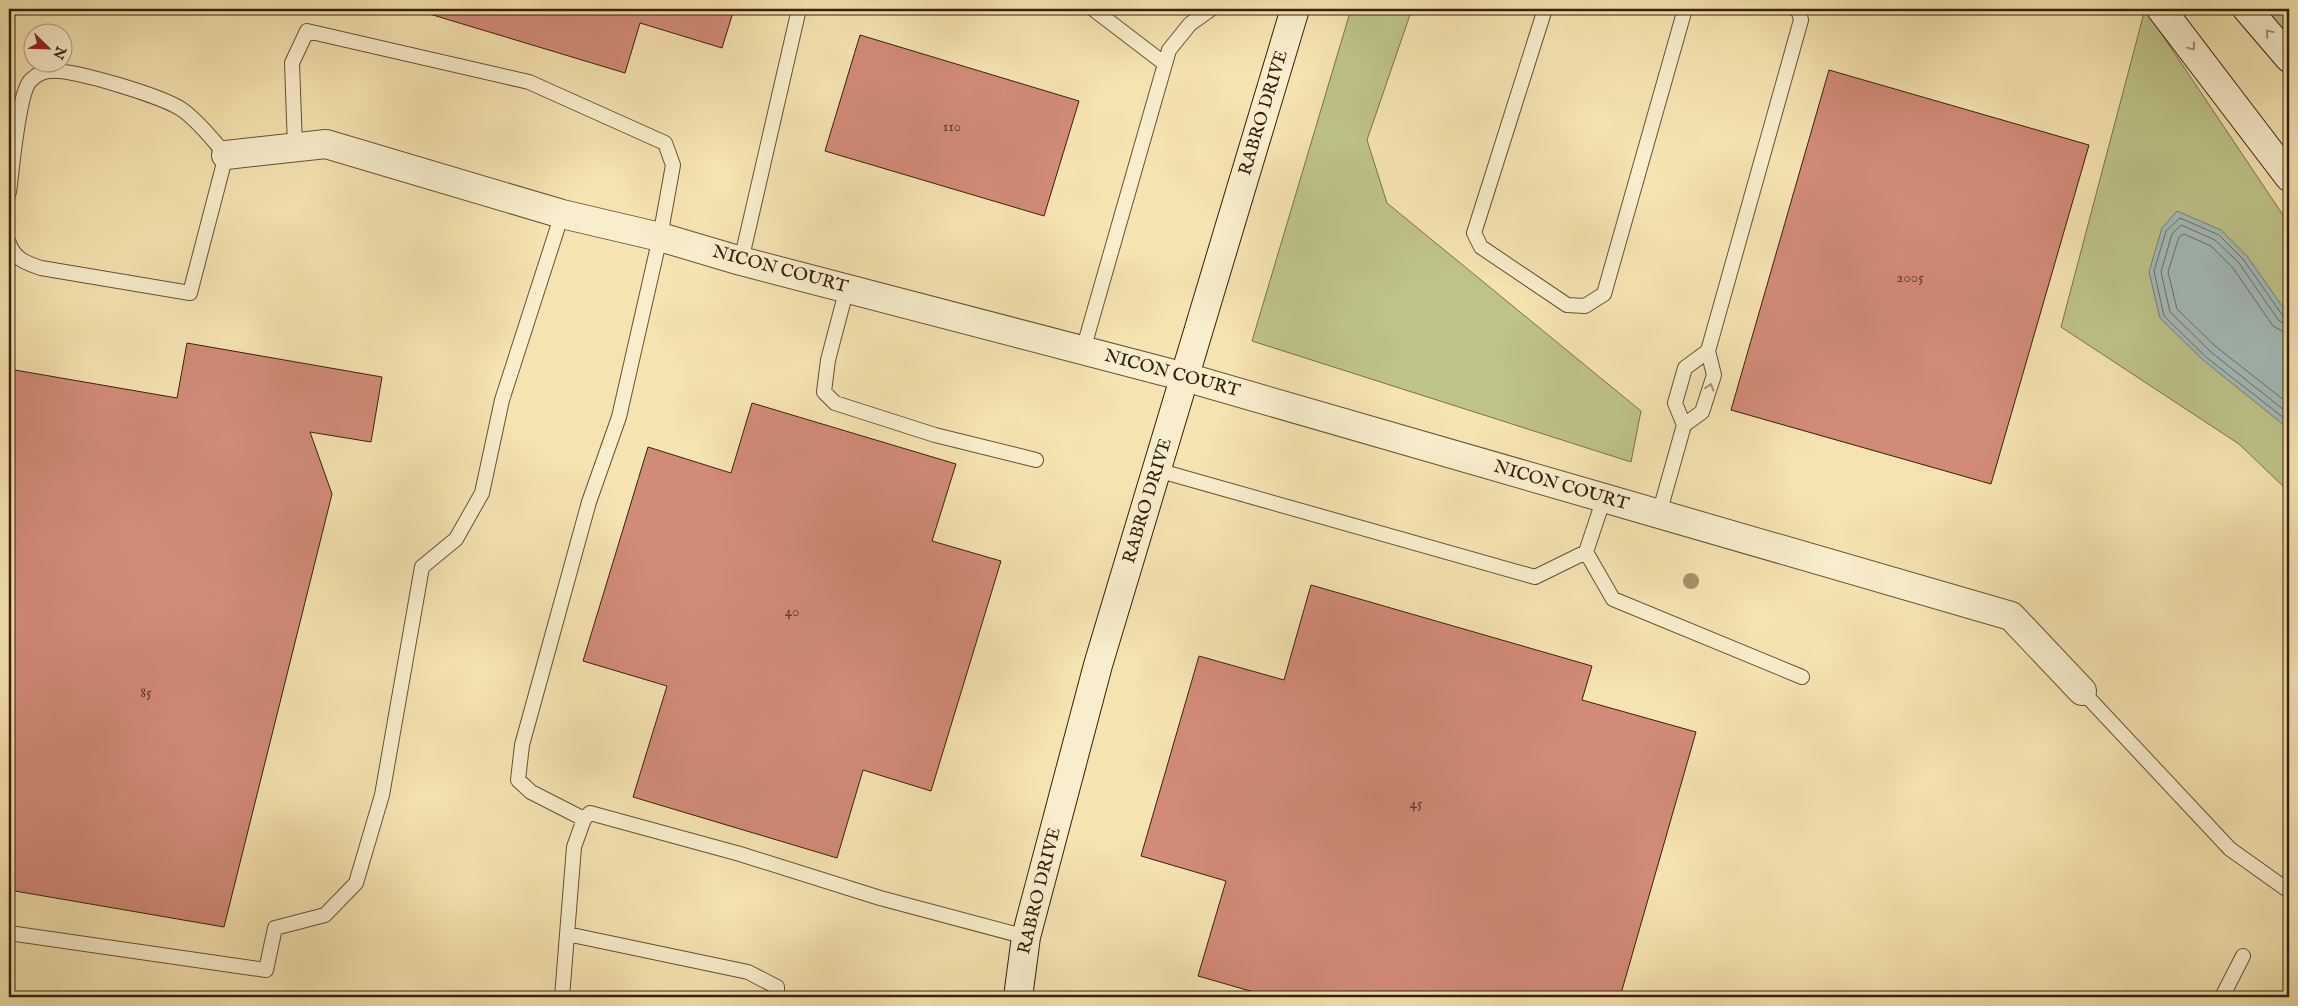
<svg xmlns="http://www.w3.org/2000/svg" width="2298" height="1006" font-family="'IM FELL English',serif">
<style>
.green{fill:#bec38a;stroke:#7b7249}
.water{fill:#a2bbb8;stroke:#787d72}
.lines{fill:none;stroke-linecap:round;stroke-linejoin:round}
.shore{stroke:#6d6e60;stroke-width:1}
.building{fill:#d28b79;stroke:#382108}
.lane-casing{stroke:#675232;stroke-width:16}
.street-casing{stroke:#675232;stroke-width:30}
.secondary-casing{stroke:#382108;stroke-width:30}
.lane{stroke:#f8edcc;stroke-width:14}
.street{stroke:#f8edcc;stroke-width:28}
.secondary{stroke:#f8edcc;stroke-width:28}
.tree{fill:#a3936a}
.oneway{stroke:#a29174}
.labels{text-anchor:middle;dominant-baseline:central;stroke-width:4;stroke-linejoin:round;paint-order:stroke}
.number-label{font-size:15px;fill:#5e3c24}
.street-label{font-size:18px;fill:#382108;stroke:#f8edcc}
</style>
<rect width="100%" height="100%" fill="#f5e3b1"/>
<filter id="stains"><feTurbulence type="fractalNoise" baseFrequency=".004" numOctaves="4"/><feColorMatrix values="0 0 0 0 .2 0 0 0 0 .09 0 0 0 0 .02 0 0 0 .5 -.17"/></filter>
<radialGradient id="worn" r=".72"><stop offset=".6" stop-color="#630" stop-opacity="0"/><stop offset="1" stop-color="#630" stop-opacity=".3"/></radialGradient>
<!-- green -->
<path class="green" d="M1351,9H1412L1367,140L1387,203L1641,411L1631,462L1252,341Z
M2145,9L2289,224V492L2239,444L2061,327Z
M2250,9H2289V54Z"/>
<!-- water -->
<path class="water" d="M2177,211L2221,230L2247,256L2289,316V429L2203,360L2160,318L2149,272L2162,228Z"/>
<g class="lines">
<!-- shore -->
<path class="shore" d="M2289,318L2283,316L2243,259L2219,235L2180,218L2166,231L2154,271L2164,316L2206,357L2289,422
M2289,325L2279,321L2239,263L2215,240L2181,225L2172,234L2161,272L2170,312L2211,352L2289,414
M2289,332L2282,331L2273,326L2233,268L2211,246L2184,234L2179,237L2168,272L2177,309L2215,346L2289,404"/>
</g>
<!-- building -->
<path class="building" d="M413,9H734L722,48L640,23L625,73Z
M860,35L1079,101L1044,216L825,151Z
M1829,70L2089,145L1991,484L1731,410Z
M187,343L382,377L371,442L310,432L332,494L224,927L9,890V369L177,398Z
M752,403L956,464L932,541L1001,561L931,791L863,770L837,858L633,797L667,686L583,661L648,447L731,473Z
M1311,585L1592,666L1582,700L1696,732L1620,997H1271L1198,976L1226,881L1141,856L1199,656L1284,680Z"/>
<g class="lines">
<defs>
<path id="lane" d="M1093,9L1165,64
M1545,9L1474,233L1481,247L1567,305L1585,306L1604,294L1685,9
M295,147L292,63L307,31L529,82L665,143L673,165L660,237L619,417L589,502L522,745L518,780L531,792L584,819
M9,192C12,171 18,95 30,81C35,76 43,71 50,71C73,69 166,97 184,111C200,123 213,140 226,155L190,293L41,268C26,263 14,259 9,243
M741,261L799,9
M847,288L828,360L824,392L835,403L935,435L1036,460
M1083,350L1169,50L1190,24L1211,9
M1708,351L1801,20L1799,11L1795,9
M1157,470L1535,577L1586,552L1613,599L1802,677
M1659,514L1684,425L1675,403L1685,368L1708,351L1714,375L1702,412L1684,425
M1586,552L1604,498
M2082,691L2230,849L2289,891
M9,933L266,970L275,928L325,915L356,883L382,795L422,567L456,539L482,493L502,400L562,214
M567,934L748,972L777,987V997
M562,997L574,847L584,819L590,813L740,854L880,898L1026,937
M2222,997L2243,956"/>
<path id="street" d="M226,155L326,144L562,214L660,237L741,261L1185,377L1604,498L2011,616L2082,691"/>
<path id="secondary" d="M2161,9L2289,177
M2247,9L2289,58
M1018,997L1026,937L1098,665L1295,9"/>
</defs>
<!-- lane casing -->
<use href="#lane" class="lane-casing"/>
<!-- street casing -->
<use href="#street" class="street-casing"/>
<!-- secondary casing -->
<use href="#secondary" class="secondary-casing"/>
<!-- lane -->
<use href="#lane" class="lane"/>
<!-- street -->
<use href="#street" class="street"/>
<!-- secondary -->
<use href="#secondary" class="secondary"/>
</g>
<!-- trees -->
<circle class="tree" cx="1691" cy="581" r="8"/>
<!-- one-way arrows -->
<defs><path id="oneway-chevron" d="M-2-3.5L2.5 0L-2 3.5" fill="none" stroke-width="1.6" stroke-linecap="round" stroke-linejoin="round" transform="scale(1.25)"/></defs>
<g class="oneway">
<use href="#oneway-chevron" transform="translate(2269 33) rotate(-130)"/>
<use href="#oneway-chevron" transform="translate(2192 47) rotate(53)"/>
<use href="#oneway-chevron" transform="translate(1710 387) rotate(-73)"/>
</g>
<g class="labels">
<!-- number labels -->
<g class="number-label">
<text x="952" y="126">110</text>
<text x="1910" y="277">2005</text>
<text x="792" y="611">40</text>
<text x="146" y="692">85</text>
<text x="1416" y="803">45</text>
</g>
<!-- street labels -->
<g class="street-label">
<text transform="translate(1264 113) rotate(-73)">RABRO DRIVE</text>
<text transform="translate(780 270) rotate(15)">NICON COURT</text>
<text transform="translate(1172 374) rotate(15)">NICON COURT</text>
<text transform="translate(1561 486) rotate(16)">NICON COURT</text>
<text transform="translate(1148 501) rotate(-73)">RABRO DRIVE</text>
<text transform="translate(1040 891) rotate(-76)">RABRO DRIVE</text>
</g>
</g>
<!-- margin -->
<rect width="2298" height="1006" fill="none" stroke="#f5e3b1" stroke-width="30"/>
<rect x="10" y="10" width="2278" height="986" fill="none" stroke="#382108" stroke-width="2.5"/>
<rect x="15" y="15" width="2268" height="976" fill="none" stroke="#382108"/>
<!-- north arrow -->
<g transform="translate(48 48) rotate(113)"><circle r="24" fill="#f8edcc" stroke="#ab9b7e"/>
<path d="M0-4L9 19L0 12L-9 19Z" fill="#8f2418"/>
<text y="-8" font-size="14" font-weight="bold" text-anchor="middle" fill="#382108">N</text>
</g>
<rect width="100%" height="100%" filter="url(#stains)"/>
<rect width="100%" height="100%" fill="url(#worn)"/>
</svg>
